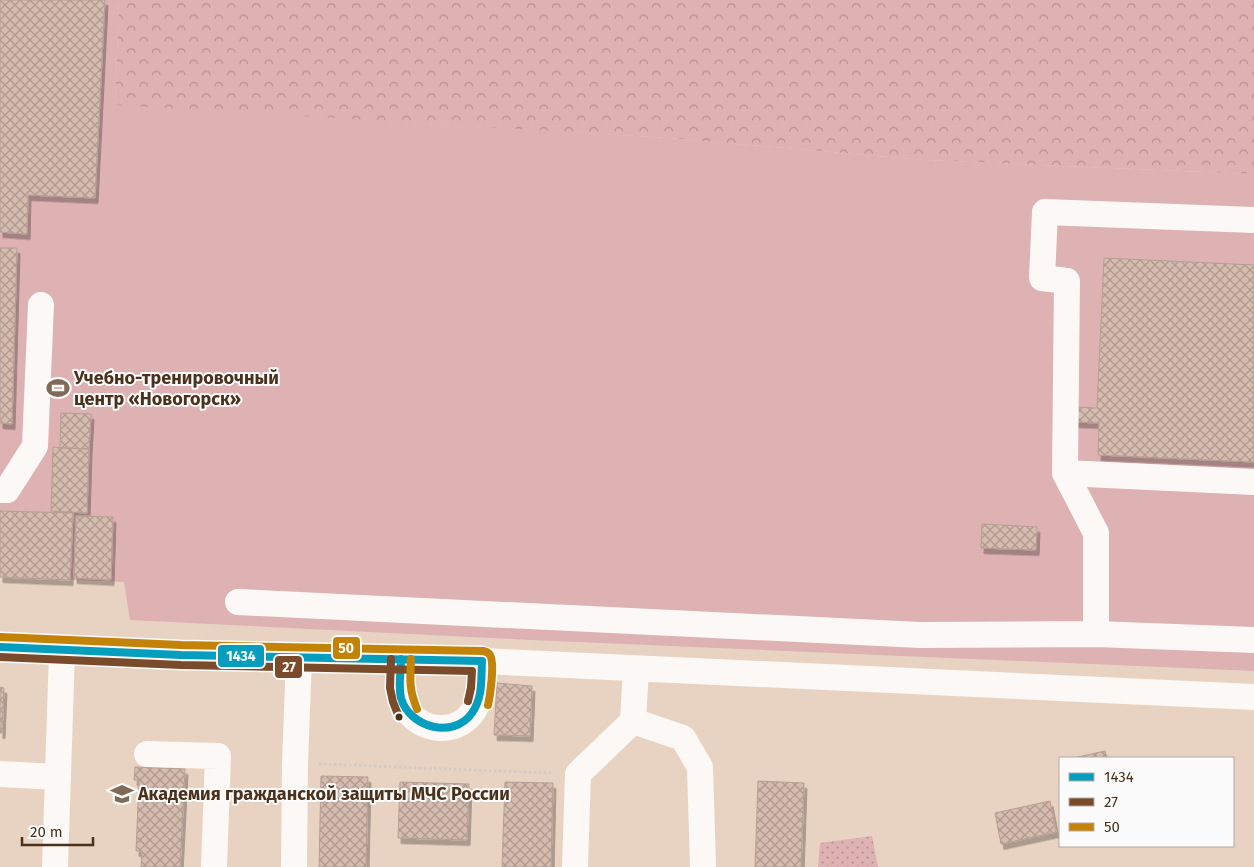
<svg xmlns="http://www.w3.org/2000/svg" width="1254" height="867" font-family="'Fira Sans',sans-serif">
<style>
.grass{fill:#deb1b3}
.forest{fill:url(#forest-crowns)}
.park{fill:url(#park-dots)}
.building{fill:url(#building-cross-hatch);stroke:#b69f92;filter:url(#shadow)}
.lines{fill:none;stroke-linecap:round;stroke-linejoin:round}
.path{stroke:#d3ccc6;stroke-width:3;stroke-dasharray:2.5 2.5;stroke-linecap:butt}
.minor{stroke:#fcf8f6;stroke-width:26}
.bus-1-casing{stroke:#fbfbfb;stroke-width:11}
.bus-2-casing{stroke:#fbfbfb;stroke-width:11}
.bus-3-casing{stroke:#fbfbfb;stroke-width:11}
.bus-1{stroke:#079dbc;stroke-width:8}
.bus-2{stroke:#7a4b2a;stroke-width:8}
.bus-3{stroke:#c38308;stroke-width:8}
.bus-dot{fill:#4a311b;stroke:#fbfbfb;stroke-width:2}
.labels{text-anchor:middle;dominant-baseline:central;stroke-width:4;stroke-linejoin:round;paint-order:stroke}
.poi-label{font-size:18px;font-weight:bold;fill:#4a311b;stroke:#fbfbfb;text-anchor:start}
.line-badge{stroke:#fbfbfb;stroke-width:2}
.badge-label{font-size:14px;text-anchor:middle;font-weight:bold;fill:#fff}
</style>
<defs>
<pattern id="forest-crowns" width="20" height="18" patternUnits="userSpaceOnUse" patternTransform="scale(1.25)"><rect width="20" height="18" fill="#deb1b3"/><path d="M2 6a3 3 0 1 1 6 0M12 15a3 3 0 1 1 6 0" fill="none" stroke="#b69191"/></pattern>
<pattern id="park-dots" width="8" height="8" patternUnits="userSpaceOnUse" patternTransform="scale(1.25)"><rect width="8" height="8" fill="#deb1b3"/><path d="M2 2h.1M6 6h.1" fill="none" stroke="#b69191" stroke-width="1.8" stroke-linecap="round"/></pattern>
<pattern id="building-cross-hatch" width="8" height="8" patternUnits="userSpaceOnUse" patternTransform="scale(1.25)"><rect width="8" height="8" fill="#d5bcaf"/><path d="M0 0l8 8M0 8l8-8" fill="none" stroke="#af998e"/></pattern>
<filter id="shadow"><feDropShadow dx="3" dy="5.5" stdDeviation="0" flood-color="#0004"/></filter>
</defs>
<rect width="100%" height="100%" fill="#e8d3c2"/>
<!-- grass -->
<path class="grass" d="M0,0H119L115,104L669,138L923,160L1254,174V671L531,640L130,620L124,582L0,577Z"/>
<!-- forest -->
<path class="forest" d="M119,0H1254V174L923,160L669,138L115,105Z"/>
<!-- park -->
<path class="park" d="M872,836L878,867H818L820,843Z"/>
<!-- building -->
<path class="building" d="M0,0H105L95,198L28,195L27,234L0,232Z
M0,248H17L12,424L0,423Z
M1104,258L1254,265V462L1098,455L1099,423L1074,422L1075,407L1097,408Z
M61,413L91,414L89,449L60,448Z
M53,447L89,449L87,513L51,511Z
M0,511L73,513L70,580L0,577Z
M76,516L113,517L111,580L74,578Z
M982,524L1037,527L1036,550L981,548Z
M497,683L532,686L530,736L494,735Z
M0,687L4,688L2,733H0Z
M1105,751L1107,758H1073Z
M135,767L185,769L180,867H141L142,851H136L139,780H134Z
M321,776L368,777L366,867H319Z
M758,781L804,783L801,867H755Z
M400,782L469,784L467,840L398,838Z
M505,782L553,783L551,867H502Z
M1050,801L1056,832L1001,844L995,813Z"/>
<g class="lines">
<!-- path -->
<path class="path" d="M319,764L553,773"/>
<!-- minor -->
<path class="minor" d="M1254,220L1045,212L1042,278L1067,281L1065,473L1254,482
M1065,473L1096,533V634
M0,490H7L35,446L41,305
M238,602L920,635L1096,634L1254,640
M0,647C161,657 322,656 482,661L1254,697
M401,659C401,672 397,689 402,701C416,735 463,738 477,704C483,691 481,674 482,661
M633,721L683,738L700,767L703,867
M147,754L218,756L214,867
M0,774L58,777
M55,867L62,651
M294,867L295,763L299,658
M575,867L578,774L633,721L636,669"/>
<defs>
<path id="bus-1" d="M0,647L181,655L482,661
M401,659C401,672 398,685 401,698C409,727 453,740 472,713C483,697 481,680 482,661"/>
<path id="bus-2" d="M0,657L181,665L472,671L471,688L468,701
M391,659L390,688L393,702L399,717"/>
<path id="bus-3" d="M1,637L181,645L483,651C487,652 488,652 490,655C495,663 490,696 488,705
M411,659C410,680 409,690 417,709"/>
</defs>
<!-- bus-1 casing -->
<use href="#bus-1" class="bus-1-casing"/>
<!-- bus-2 casing -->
<use href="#bus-2" class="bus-2-casing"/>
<!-- bus-3 casing -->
<use href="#bus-3" class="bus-3-casing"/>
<!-- bus-1 -->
<use href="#bus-1" class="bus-1"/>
<!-- bus-2 -->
<use href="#bus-2" class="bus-2"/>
<!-- bus-3 -->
<use href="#bus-3" class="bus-3"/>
</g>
<!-- icons -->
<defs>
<symbol id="stadium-bare" viewBox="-9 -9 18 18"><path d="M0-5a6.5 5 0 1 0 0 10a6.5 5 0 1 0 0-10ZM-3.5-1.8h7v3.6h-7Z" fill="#816a55" stroke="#fbfbfb" stroke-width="2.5" paint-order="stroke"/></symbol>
<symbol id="university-bare" viewBox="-9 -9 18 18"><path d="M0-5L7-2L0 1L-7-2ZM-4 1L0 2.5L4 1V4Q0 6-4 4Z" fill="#816a55" stroke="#fbfbfb" stroke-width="2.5" paint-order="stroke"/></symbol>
</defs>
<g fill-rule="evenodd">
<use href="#stadium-bare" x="42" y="372" width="32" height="32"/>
<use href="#university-bare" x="106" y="778" width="32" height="32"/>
</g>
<!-- markers -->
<circle class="bus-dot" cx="399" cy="717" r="4.5"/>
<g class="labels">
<!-- poi labels -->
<g class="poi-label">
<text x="74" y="378">Учебно-тренировочный<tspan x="74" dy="21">центр «Новогорск»</tspan></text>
<text x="138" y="794">Академия гражданской защиты МЧС России</text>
</g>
</g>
<g class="line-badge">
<rect x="332" y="636" width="29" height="24" rx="5" fill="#c38308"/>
<rect x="217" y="644" width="48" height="24" rx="5" fill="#079dbc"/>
<rect x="274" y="655" width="29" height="24" rx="5" fill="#7a4b2a"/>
</g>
<g class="badge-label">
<text x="346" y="653">50</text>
<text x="241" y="661">1434</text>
<text x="289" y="672">27</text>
</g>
<!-- legend -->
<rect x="1059" y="757" width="175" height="90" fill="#fbfbfb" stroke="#b4aaa1"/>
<rect x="1069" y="773" width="25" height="8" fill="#079dbc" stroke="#b4aaa1"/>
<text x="1104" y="782" font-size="15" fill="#4a311b">1434</text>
<rect x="1069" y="798" width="25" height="8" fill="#7a4b2a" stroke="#b4aaa1"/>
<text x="1104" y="807" font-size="15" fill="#4a311b">27</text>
<rect x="1069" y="823" width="25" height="8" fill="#c38308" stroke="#b4aaa1"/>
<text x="1104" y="832" font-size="15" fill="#4a311b">50</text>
<!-- scale -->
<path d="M22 837v8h71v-8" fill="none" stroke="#4a311b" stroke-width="2.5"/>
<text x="30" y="837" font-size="15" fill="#4a311b" stroke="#fbfbfb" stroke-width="4" paint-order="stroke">20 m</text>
</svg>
